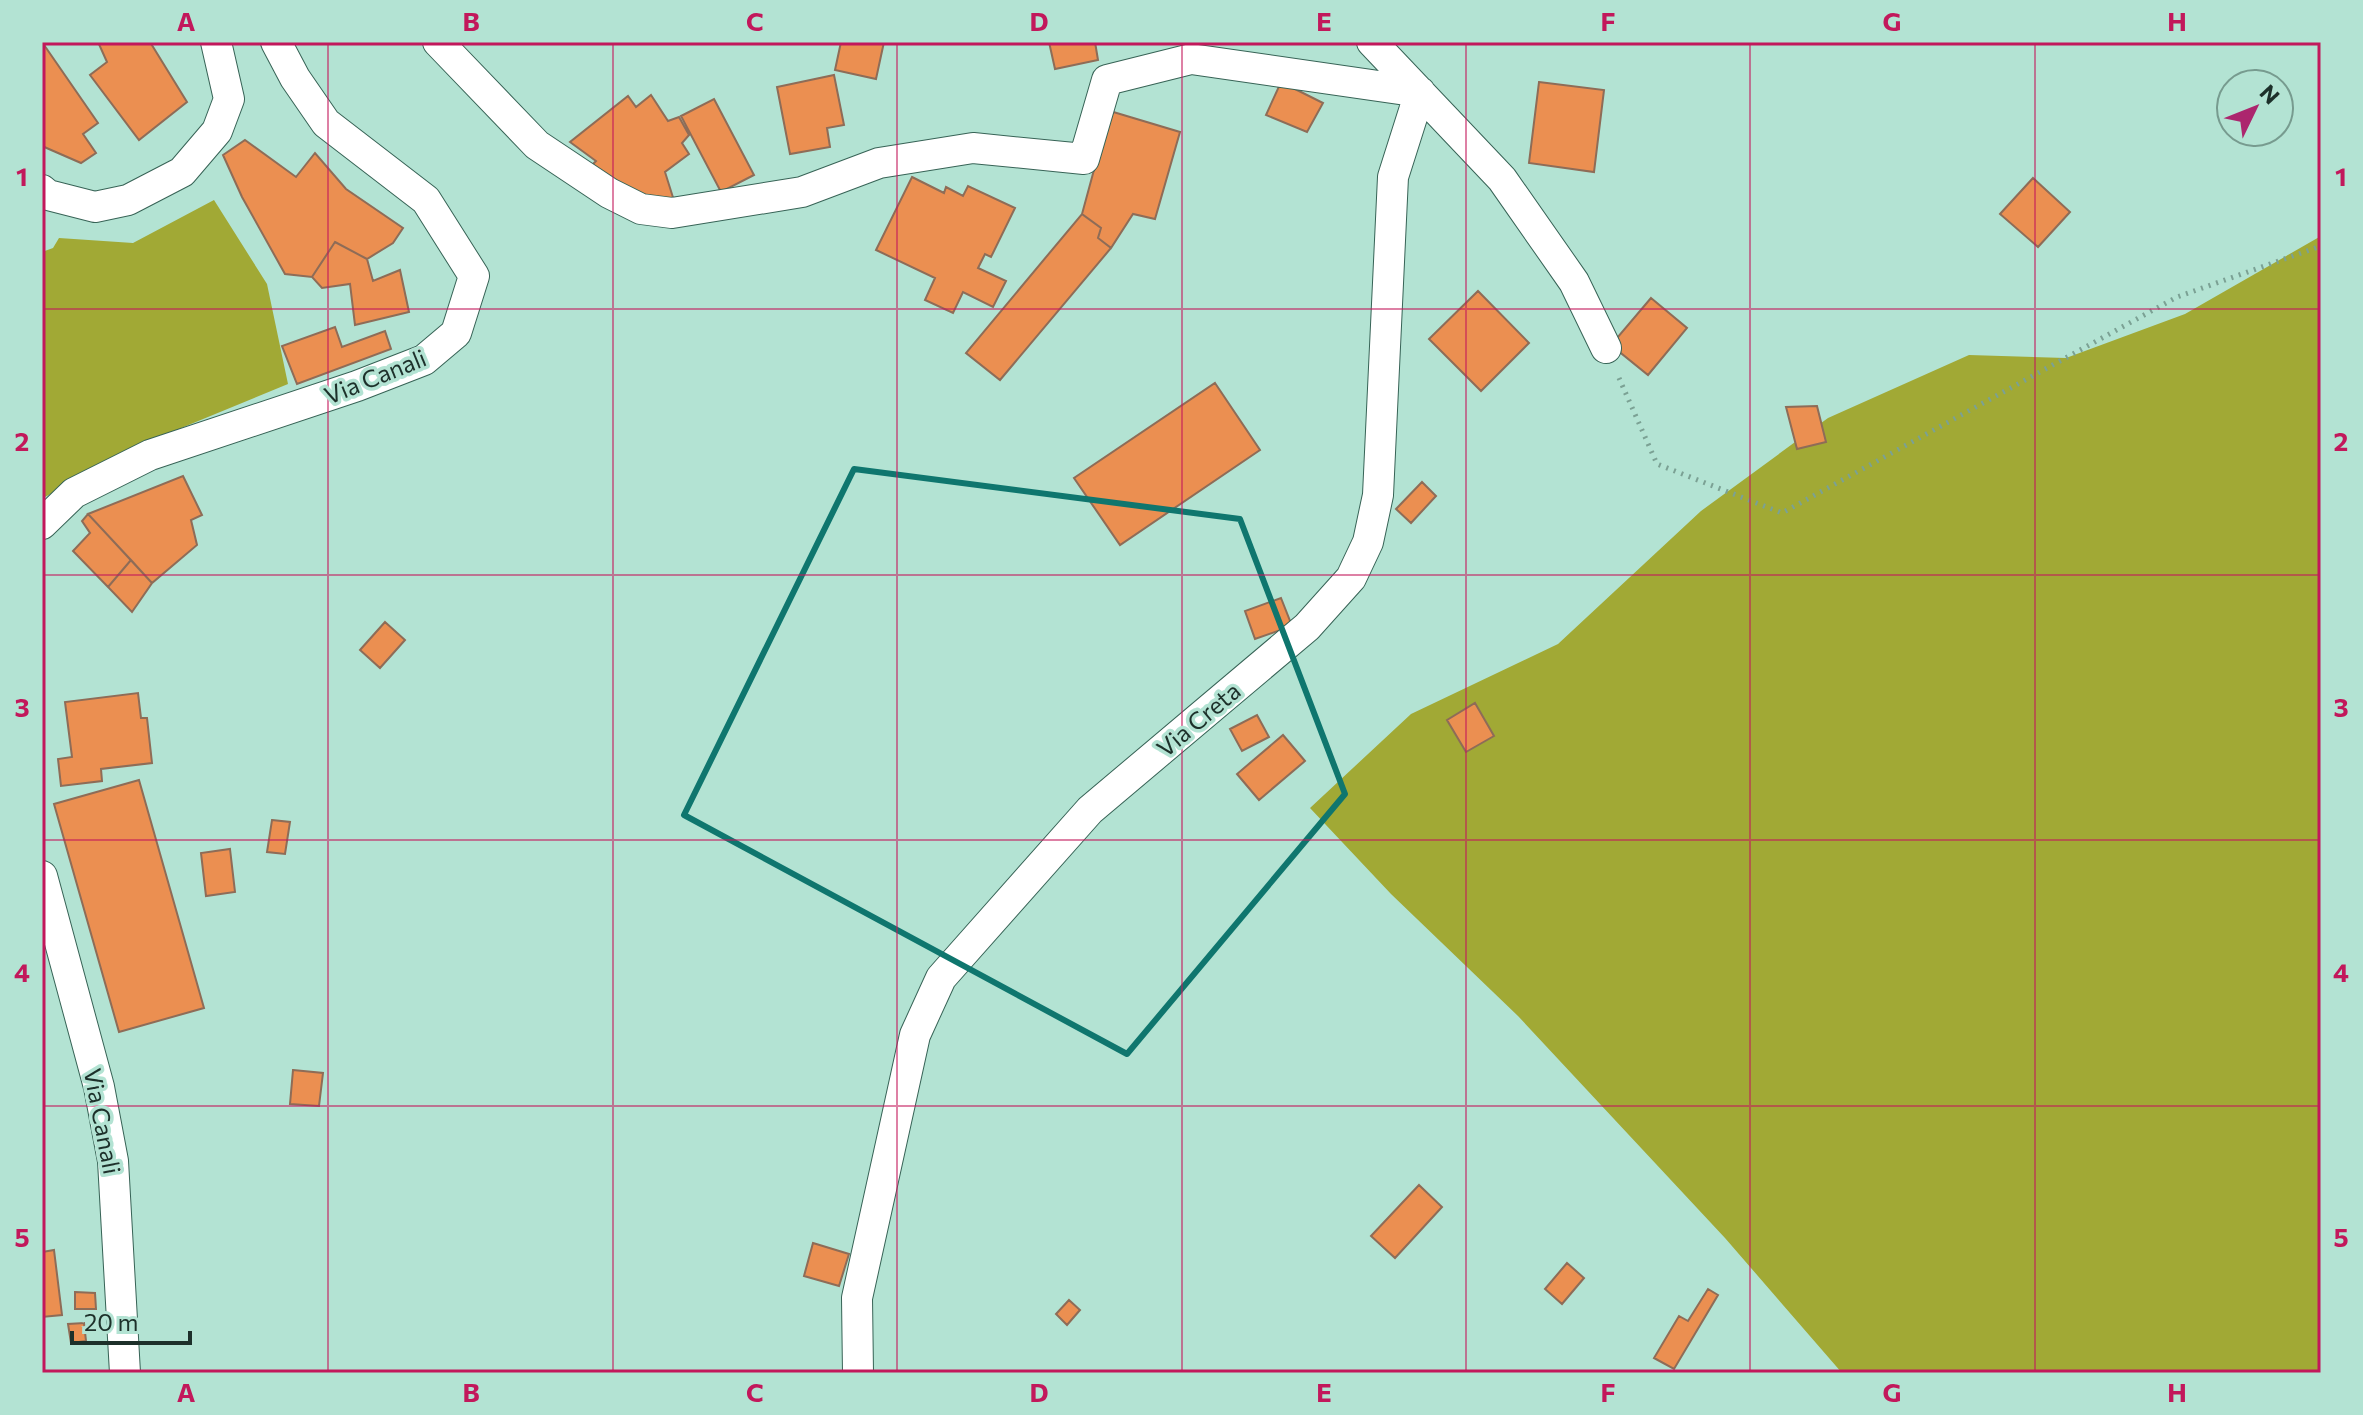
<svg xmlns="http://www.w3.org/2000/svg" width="2363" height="1415" font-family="Commissioner,sans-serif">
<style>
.forest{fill:#a1a935}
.building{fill:#eb8f51;stroke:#8e6c57;stroke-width:2}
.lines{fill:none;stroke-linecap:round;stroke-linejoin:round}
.minor-casing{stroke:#376356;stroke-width:32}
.path{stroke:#7ba194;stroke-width:5;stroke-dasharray:2 6;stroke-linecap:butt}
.minor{stroke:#fff;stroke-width:30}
.marked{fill:none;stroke:#0f766e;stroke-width:6;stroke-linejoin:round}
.grid{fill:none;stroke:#c2185b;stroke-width:2;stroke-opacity:0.55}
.labels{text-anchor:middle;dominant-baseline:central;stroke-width:7;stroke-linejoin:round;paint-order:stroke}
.street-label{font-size:24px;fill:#1d302a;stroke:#b3e3d3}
.neatline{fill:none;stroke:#c2185b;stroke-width:3}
.grid-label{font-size:26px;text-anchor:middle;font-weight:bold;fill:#c2185b}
</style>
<rect width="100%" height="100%" fill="#b3e3d3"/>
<!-- forest -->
<path class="forest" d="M214,200L267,284L288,384L135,447L45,497L42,496V252L53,248L59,238L133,243Z
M2321,236V1373H1842L1725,1238L1518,1016L1391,894L1310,808L1411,714L1558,644L1701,511L1828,418L1969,355L2066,358L2185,314Z"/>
<!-- building -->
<path class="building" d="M42,42L98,123L83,134L96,153L81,163L42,146Z
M98,42H150L187,102L139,140L90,75L107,62Z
M841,42H884L876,79L835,70Z
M1049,42H1095L1098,60L1055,69Z
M834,75L844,125L827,128L830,147L790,154L777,87Z
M1281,82L1323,103L1307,132L1266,115Z
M1539,82L1604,90L1594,172L1529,163Z
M651,95L668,121L679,117L689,135L682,143L689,154L665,172L676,207L616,192L588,169L596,161L570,142L628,96L636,107Z
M714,99L754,175L721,192L681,116Z
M1110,111L1180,132L1155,219L1133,214L1111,248L1098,238L1101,228L1082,214Z
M245,140L296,177L315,153L346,189L403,228L393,243L367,259L335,242L312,277L285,274L242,197L223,155Z
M912,177L944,193L946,187L963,196L968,186L1015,208L991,257L985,254L978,268L1006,281L993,307L963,292L953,313L925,300L935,278L876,250Z
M2033,178L2070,212L2038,247L2000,214Z
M1082,214L1101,228L1098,238L1111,248L1000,380L966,353Z
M335,242L367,259L373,281L400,270L409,312L355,325L350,284L322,288L312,277Z
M1478,291L1529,343L1481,391L1429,339Z
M1651,298L1687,328L1648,375L1611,345Z
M335,327L342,347L385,331L391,349L297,384L282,346Z
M1215,383L1260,450L1120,545L1074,478Z
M1817,406L1826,442L1797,449L1786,407Z
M183,476L202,515L191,520L197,545L152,583L88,514Z
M1422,482L1436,496L1411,523L1396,509Z
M88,514L131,560L108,587L73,551L90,533L82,521Z
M131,560L152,583L132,612L108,587Z
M1281,598L1292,626L1255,639L1245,611Z
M385,622L405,640L380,668L360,650Z
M138,693L141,718H147L152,763L101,769L102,781L61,786L58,759L72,757L65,702Z
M1475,703L1494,736L1466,752L1447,720Z
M1257,715L1269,737L1242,751L1230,729Z
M1283,735L1305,761L1259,800L1237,774Z
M139,780L204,1008L119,1032L54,804Z
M272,820L290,822L285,854L267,852Z
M230,849L235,892L206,896L201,853Z
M293,1070L323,1073L319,1106L290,1104Z
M1419,1185L1442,1207L1395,1258L1371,1236Z
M813,1243L849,1254L839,1286L804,1276Z
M54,1250L62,1315L42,1317V1252Z
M1567,1263L1584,1278L1562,1304L1545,1289Z
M1708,1289L1718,1295L1674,1369L1654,1358L1679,1316L1688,1321Z
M75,1292L95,1293L96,1309H75Z
M1069,1300L1080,1310L1067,1325L1056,1314Z
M84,1323L86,1341L71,1343L68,1324Z"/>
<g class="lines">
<defs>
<path id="minor" d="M438,42L537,145L609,193L641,209L672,213L802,192L879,163L973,148L1084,159L1107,80L1191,59L1420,92
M1372,42L1502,179L1574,282L1606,348
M42,190L48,195L95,207L128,200L182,172L217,131L229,99L216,42
M42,524L74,493L150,455L357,386L424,360L456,333L474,276L426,200L326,123L295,78L276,42
M42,876L99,1087L113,1161L125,1373
M858,1373L857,1298L915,1035L941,978L1090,810L1307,627L1351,578L1368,542L1378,495L1393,177L1420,92"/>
</defs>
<!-- minor casing -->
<use href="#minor" class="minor-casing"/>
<!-- path -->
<path class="path" d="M1619,378L1657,464L1782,513L2177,297L2321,246"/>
<!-- minor -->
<use href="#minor" class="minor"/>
</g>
<!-- marked area -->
<path class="marked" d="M854,469L1240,519L1345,794L1127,1054L684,815Z"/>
<!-- grid -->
<path class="grid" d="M328,42V1373M613,42V1373M897,42V1373M1182,42V1373M1466,42V1373M1750,42V1373M2035,42V1373M42,309H2321M42,575H2321M42,840H2321M42,1106H2321"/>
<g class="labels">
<!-- street labels -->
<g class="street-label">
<text transform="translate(375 376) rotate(-22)">Via Canali</text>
<text transform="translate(1198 719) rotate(-40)">Via Creta</text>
<text transform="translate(103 1121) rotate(79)">Via Canali</text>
</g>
</g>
<!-- border -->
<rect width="2363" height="1415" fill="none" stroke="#b3e3d3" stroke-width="88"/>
<!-- north arrow -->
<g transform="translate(2255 108) rotate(47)"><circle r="38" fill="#b3e3d3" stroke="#779b8f" stroke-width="2"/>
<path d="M0-6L14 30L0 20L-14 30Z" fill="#ac266e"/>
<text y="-12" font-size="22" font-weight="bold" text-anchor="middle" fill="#1d302a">N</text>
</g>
<!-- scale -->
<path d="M72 1331v12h118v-12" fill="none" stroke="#1d302a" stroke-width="4"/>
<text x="84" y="1331" font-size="24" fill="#1d302a" stroke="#b3e3d3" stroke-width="6" paint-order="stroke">20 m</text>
<rect x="44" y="44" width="2275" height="1327" class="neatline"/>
<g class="grid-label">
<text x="186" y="31">A</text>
<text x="471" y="31">B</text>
<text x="755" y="31">C</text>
<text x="1039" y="31">D</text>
<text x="1324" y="31">E</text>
<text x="1608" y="31">F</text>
<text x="1892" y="31">G</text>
<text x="2177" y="31">H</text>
<text x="22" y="186">1</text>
<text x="2341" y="186">1</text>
<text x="22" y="451">2</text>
<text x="2341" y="451">2</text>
<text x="22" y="717">3</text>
<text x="2341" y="717">3</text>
<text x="22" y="982">4</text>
<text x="2341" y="982">4</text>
<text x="22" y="1247">5</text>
<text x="2341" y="1247">5</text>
<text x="186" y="1402">A</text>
<text x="471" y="1402">B</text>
<text x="755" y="1402">C</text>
<text x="1039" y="1402">D</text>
<text x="1324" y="1402">E</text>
<text x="1608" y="1402">F</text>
<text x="1892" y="1402">G</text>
<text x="2177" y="1402">H</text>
</g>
</svg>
